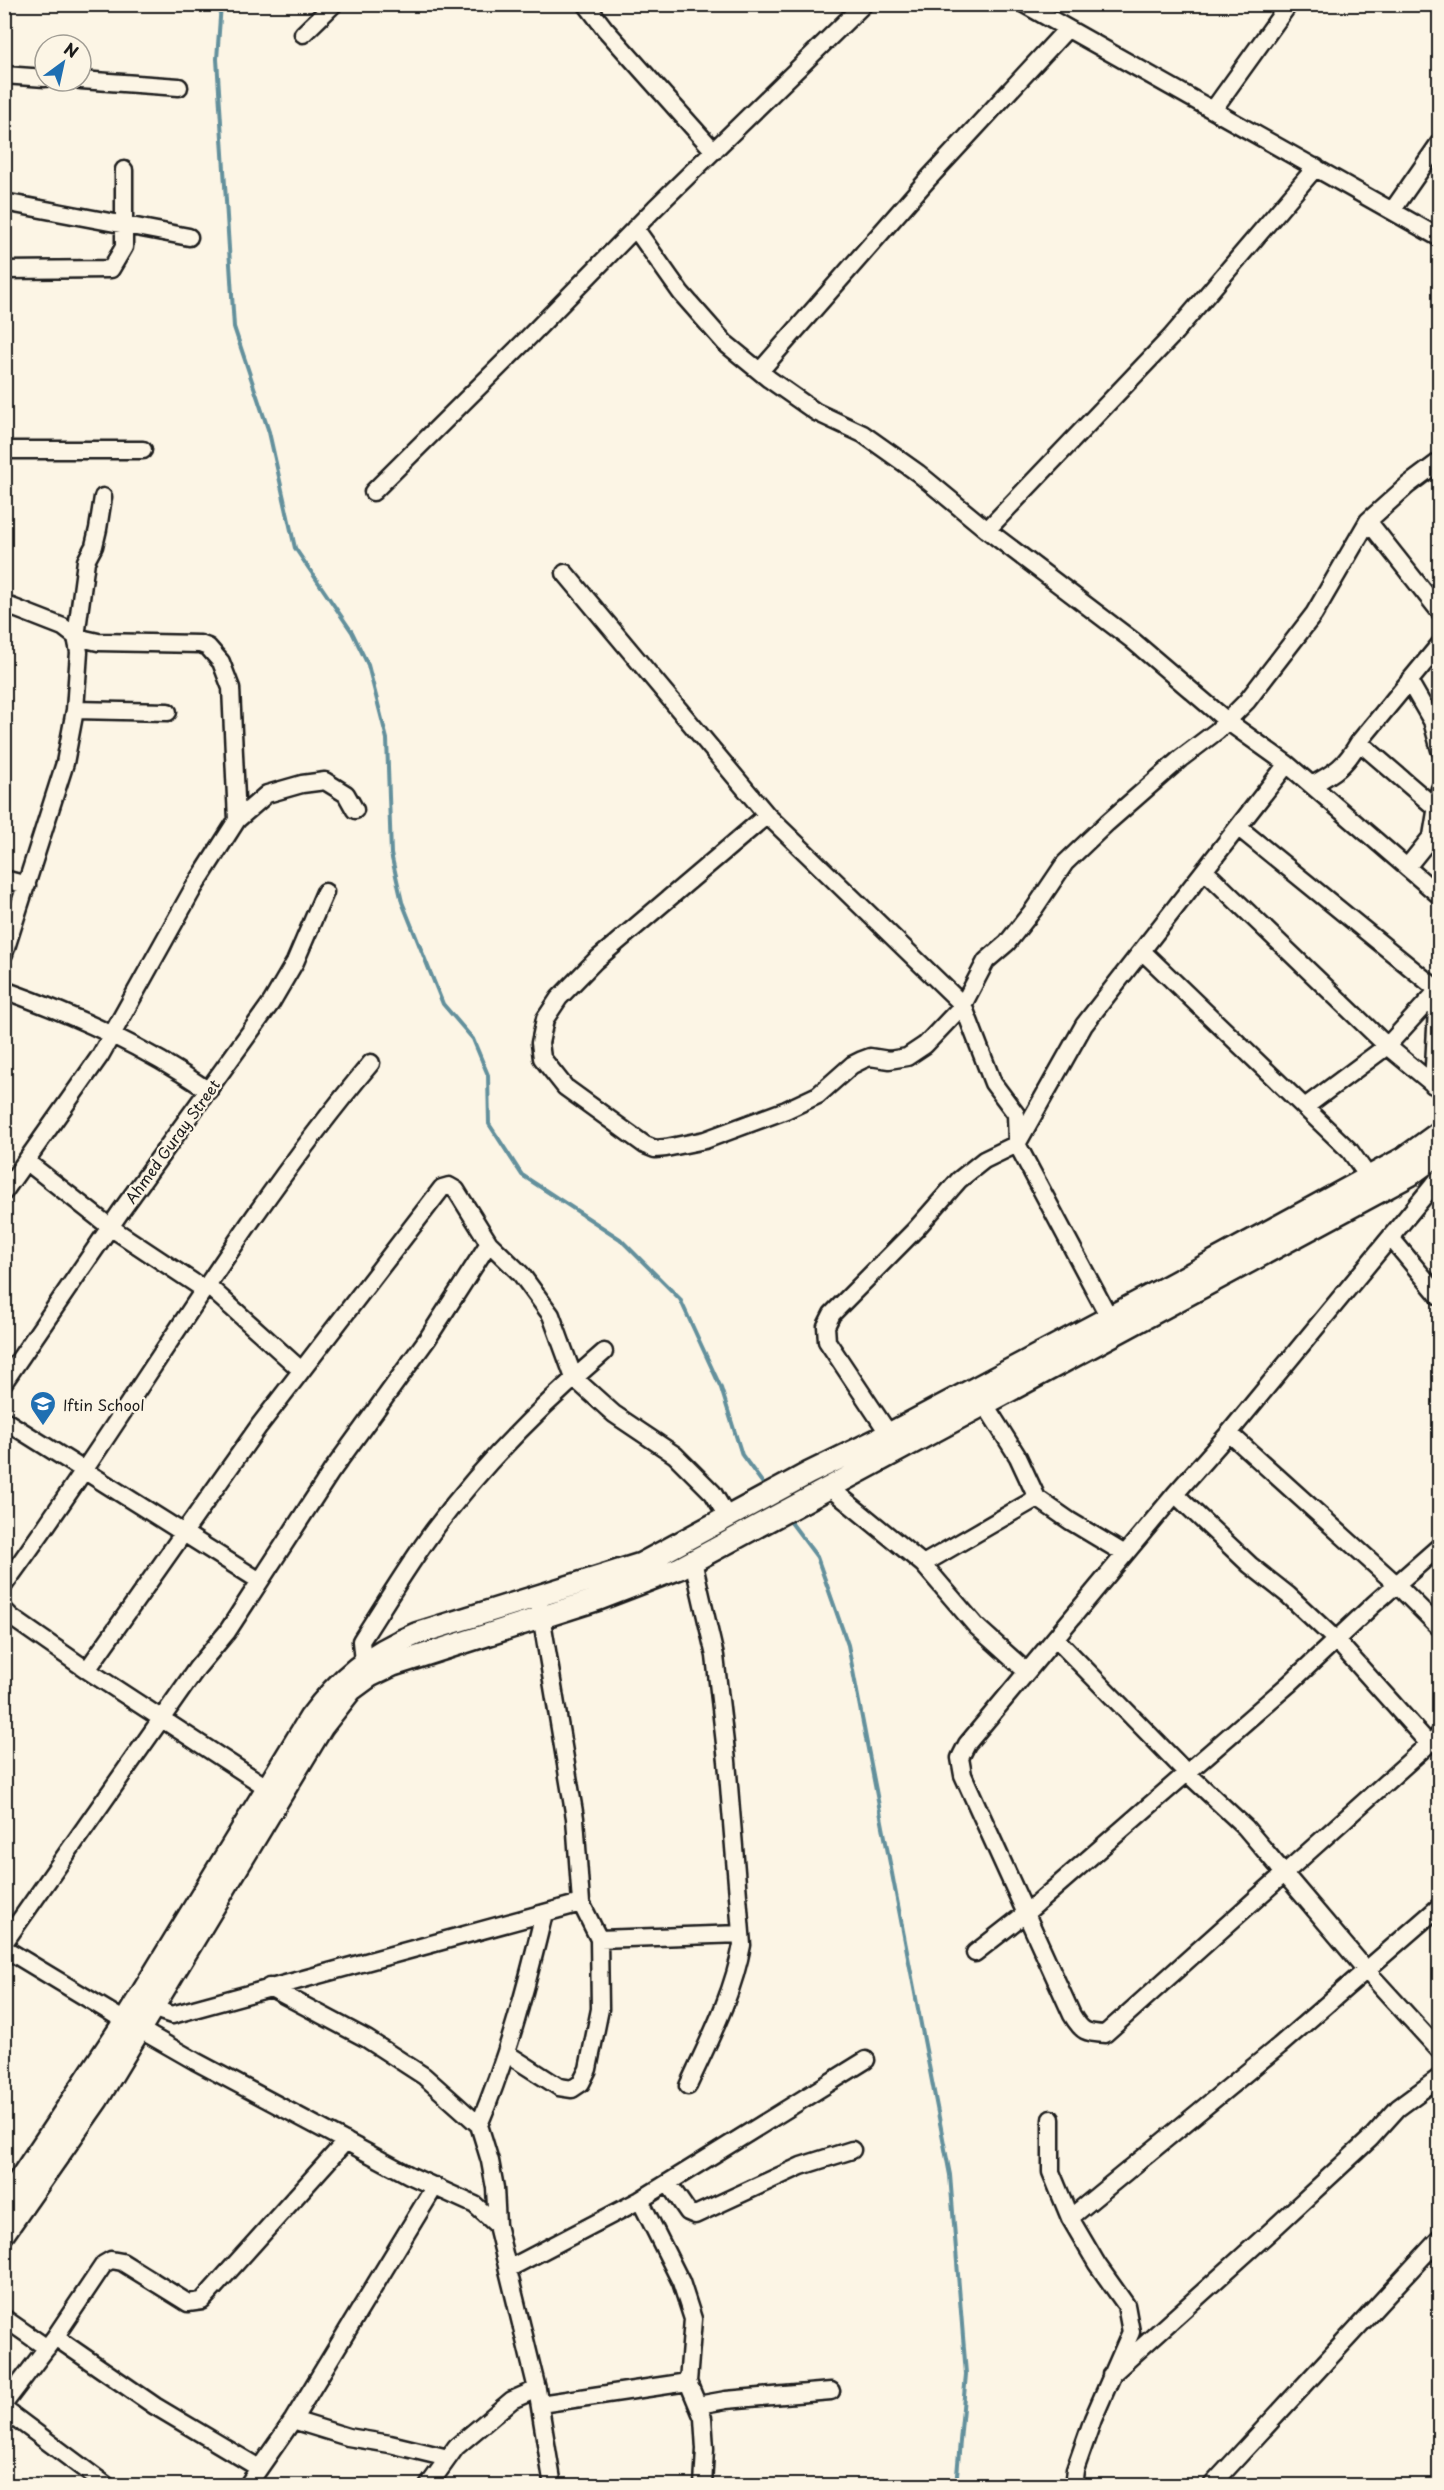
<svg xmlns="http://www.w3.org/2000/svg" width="1444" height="2490" font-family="'Playpen Sans',sans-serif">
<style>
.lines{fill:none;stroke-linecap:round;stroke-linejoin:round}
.stream{stroke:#63909c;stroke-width:4}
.minor-casing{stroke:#1c1c1c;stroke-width:21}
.major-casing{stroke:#1c1c1c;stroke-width:26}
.minor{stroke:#fcf5e5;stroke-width:16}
.major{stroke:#fcf5e5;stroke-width:21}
.labels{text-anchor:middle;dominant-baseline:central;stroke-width:4.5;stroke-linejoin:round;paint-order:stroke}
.street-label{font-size:15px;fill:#1c1c1c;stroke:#fcf5e5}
.poi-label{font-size:15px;fill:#1c1c1c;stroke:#fcf5e5;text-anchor:start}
</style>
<rect width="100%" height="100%" fill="#fcf5e5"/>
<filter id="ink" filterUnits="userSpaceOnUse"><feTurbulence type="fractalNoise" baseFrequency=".0167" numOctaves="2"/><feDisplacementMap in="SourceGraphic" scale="12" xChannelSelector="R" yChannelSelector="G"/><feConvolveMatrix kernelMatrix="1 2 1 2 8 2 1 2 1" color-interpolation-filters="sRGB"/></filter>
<g filter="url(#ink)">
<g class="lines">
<!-- stream -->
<path class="stream" d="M221,4L217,59L234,327L269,432L295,548L352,632L368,665L387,739L391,854L402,902L443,1004L473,1039L488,1075L489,1124L522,1175L620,1239L680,1299L721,1388L742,1455L767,1489
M787,1517L817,1557L848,1645L950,2175L966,2374L956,2486"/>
<defs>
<path id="minor" d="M586,4L605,29L714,151
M1024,4L1440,238
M303,34L334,4
M4,75L45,78
M81,80L179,87
M1213,110L1289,4
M4,202L189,237
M1392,211L1440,142
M635,228L681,293L725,343L769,379L816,412L863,434L918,473L987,530L1132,640L1227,721L1287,764L1440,896
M4,270L111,269L124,247V170
M760,371L929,178L1067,29
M4,450H143
M373,492L525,341L655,208L864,4
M1368,521L1440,612
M987,530L1171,337L1316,167
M565,573L767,815L963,1005L993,1083L1016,1114L1017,1144L1109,1317
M4,604L63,627L76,637L98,642L200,644L208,647L221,662L231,688L237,820
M1409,681L1432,721L1440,750
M75,710L168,712
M1359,742L1437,809
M1312,785C1336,772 1345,766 1359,742L1440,644
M767,815L595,961L559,998L545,1019L540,1043L542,1058L565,1087L645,1145L655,1149L666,1148L705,1140L786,1110L818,1095L852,1065L862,1060L870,1057L889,1060L907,1057L925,1045L963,1005L986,961L1007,943L1034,909L1065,863L1107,823L1180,759L1217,731L1247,701L1314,614L1368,521L1408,485L1440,461
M1239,828L1438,990L1433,1085
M1407,867L1432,836L1440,788
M1205,871L1387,1046L1439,1089
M4,879L27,885
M1142,951L1350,1151L1375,1186
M4,954L65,763L75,710L79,652L76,637L86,561L94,546L98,529L103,497
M4,990C79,1017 143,1046 209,1091
M1305,1107L1387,1046L1440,988
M26,1161L110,1227L205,1290
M1440,1177L1229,1433L1175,1494L967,1744L960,1758L963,1775L1072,2015C1082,2032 1086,2033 1105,2034L1440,1734
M4,1192L100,1056L193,889L237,820L267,794L302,784L325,781L346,794L355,810
M1391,1238L1440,1297
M208,1286L301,1370
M4,1382L121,1211L271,1003L295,962L325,892
M984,1403L1018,1457L1037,1498
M4,1420L260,1581
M1229,1433L1396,1584L1440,1628
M889,1434L827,1341L826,1326L832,1314L916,1229L959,1180L984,1160L1017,1144L1084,1025L1287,764
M830,1488L923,1564L976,1626L1027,1672
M1175,1494L1250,1565L1288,1595L1336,1640L1429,1744
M923,1564L1037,1498L1070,1521L1125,1554
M4,1585C130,1413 234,1226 371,1063
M4,1610L11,1617L87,1670L277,1794
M1055,1638L1186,1772L1245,1827L1366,1970L1440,2051
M363,1662L361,1641C385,1604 408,1565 434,1530C483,1464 542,1405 604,1352
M87,1670L259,1426L442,1188L449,1186L456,1190L489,1243L521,1274L551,1315L574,1378L614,1414L675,1455L713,1493L728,1518
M599,1939L741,1934
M4,1943L197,1668L227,1632L331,1472L428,1338L489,1243
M4,1948L125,2021L195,2061L409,2175L475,2205L497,2225L537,2389L553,2486
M975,1953L1026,1913L1289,1684L1374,1604L1440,1546
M269,1987L367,2039L424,2076L479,2125L490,2161L495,2188L497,2225
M143,2005L172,2015L581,1903
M506,2053L559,2087L572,2089L581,2083L588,2069L600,2009L599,1939L581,1903L575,1818L538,1597
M688,2086C709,2040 733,1995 742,1945L727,1761L715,1656L693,1561
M1051,2119V2172L1070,2218L1097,2264L1126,2305L1131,2332L1093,2419L1075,2470L1073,2486
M479,2125C508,2056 527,1985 544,1913
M668,2183L688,2212L695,2215L801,2166L852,2150
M640,2200L681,2282L693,2319L688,2382L703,2418L705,2449L703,2486
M1070,2218L1279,2046L1440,1906
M508,2269L640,2200L866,2060
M4,2318L47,2348
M55,2337L155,2406L259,2468
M1111,2375L1273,2229L1370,2139L1398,2108L1440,2077
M4,2404L55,2337L104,2264L111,2260L122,2262L188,2303L202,2301L346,2141
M540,2404L688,2382
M698,2405L726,2400L831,2391
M4,2409L107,2486
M293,2420L348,2437L390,2444L448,2458
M247,2486L293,2420L435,2186
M428,2486L456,2447L512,2400L537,2389
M1211,2486L1440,2238"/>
<path id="major" d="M4,2203L125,2021L310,1718C340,1677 369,1654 416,1634L641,1564L809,1473L889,1434L1172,1284L1404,1158L1440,1132
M4,2233L97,2100L322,1727L351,1690L370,1676L393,1665L599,1599L680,1568L1410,1175L1440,1153"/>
</defs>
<!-- minor casing -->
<use href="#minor" class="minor-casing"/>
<!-- major casing -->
<use href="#major" class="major-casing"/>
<!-- minor -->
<use href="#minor" class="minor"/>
<!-- major -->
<use href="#major" class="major"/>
</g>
</g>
<!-- icons -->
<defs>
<symbol id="school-pin" viewBox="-11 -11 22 30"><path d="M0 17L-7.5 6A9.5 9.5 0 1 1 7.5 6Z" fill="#1f6fb2" stroke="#fcf5e5"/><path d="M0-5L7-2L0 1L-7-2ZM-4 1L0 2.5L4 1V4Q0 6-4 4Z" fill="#fff"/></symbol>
</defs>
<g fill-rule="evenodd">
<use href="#school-pin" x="28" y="1389" width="30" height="40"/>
</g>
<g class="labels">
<!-- street labels -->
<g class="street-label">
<text transform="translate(172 1141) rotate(-54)">Ahmed Guray Street</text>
</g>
<!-- poi labels -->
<g class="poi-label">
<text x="63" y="1404">Iftin School</text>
</g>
</g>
<!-- margin -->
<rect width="1444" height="2490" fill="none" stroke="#fcf5e5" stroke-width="24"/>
<rect x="12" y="12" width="1420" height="2466" fill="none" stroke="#1c1c1c" stroke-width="2" filter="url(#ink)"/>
<!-- north arrow -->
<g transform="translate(63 63) rotate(33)"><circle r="28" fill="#fcf5e5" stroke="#a29e95" stroke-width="1.5"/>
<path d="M0-4.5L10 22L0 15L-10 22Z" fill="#1f6fb2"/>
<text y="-9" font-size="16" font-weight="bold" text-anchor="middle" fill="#1c1c1c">N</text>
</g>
</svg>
